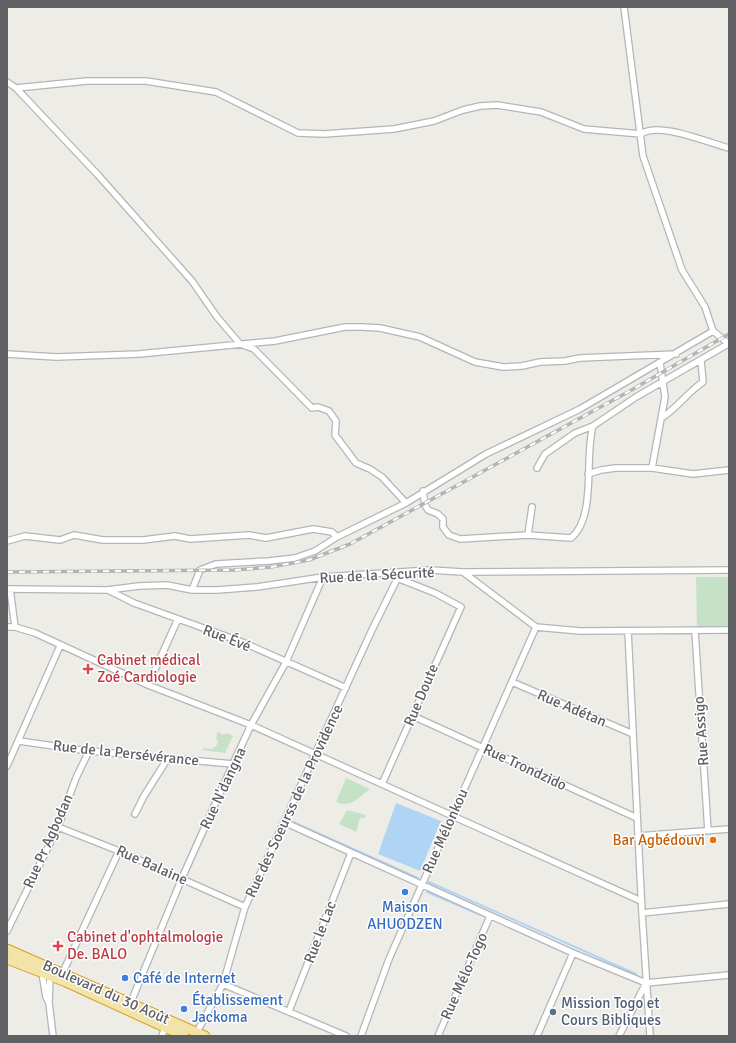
<svg xmlns="http://www.w3.org/2000/svg" width="736" height="1043" font-family="Signika,sans-serif">
<style>
.green{fill:#c6e2c6}
.water{fill:#b0d5f4}
.lines{fill:none;stroke-linecap:round;stroke-linejoin:round}
.stream{stroke:#b0d5f4;stroke-width:2}
.minor-casing{stroke:#b3b5b9;stroke-width:8}
.trunk-casing{stroke:#d6a01e;stroke-width:11}
.minor{stroke:#fff;stroke-width:5.5}
.trunk{stroke:#f2e4a8;stroke-width:9}
.rail-casing{stroke:#b3b4b4;stroke-width:3.5}
.rail{stroke:#fff;stroke-width:2;stroke-dasharray:6;stroke-linecap:butt}
.health-dot{fill:#e0444e;stroke:#fff;stroke-width:1.5}
.food-dot{fill:#e8710a;stroke:#fff;stroke-width:1.5}
.shop-dot{fill:#3f7fe0;stroke:#fff;stroke-width:1.5}
.service-dot{fill:#5c6f8a;stroke:#fff;stroke-width:1.5}
.labels{text-anchor:middle;dominant-baseline:central;stroke-width:3;stroke-linejoin:round;paint-order:stroke}
.street-label{font-size:15px;fill:#5e6064;stroke:#fff}
.health-label{font-size:15px;fill:#be3a42;stroke:#fff;text-anchor:start}
.food-label{font-size:15px;fill:#c56008;stroke:#fff;text-anchor:end}
.shop-label{font-size:15px;fill:#366cbe;stroke:#fff;text-anchor:start}
.service-label{font-size:15px;fill:#4e5e75;stroke:#fff;text-anchor:start}
</style>
<rect width="100%" height="100%" fill="#eeece6"/>
<!-- green -->
<path class="green" d="M696,577H729V628L697,629Z
M218,731L222,735L227,733L233,736L225,753L203,750V748L213,749L217,745L218,740L216,739Z
M346,778L370,789C359,797 350,809 336,802Z
M347,810L366,815L365,818H360L356,832L339,824Z"/>
<!-- water -->
<path class="water" d="M396,803L441,821L420,871L378,854Z"/>
<g class="lines">
<!-- stream -->
<path class="stream" d="M293,822L418,878
M429,882L636,974
M427,892L483,916"/>
<defs>
<path id="minor" d="M624,7L643,156L682,270L705,307L713,331L729,344
M7,82L16,88L98,175L192,281L217,317L240,344L254,349L312,408L318,407L329,411L336,421L335,435L356,463L370,469L382,477L406,503
M16,88L87,81H146L216,92L298,133L324,134L394,129L434,121L463,110L480,106L497,105L541,112L584,129L641,134C659,121 708,143 729,148
M7,354L56,357L139,354L275,341L345,327H362L380,328L420,337L475,362L503,367L522,366L540,362L565,361L580,358L676,354
M663,417C678,407 688,392 703,382L701,361
M537,468L545,454L575,433L593,426L636,397L728,344
M652,468L665,397L660,363
M588,474L601,470L616,468H652L693,474L729,470
M423,491L425,505L428,510L438,514L443,519V527L449,535L460,539L528,535L571,538C597,517 584,456 593,426
M528,535L532,507
M7,541L25,536L60,540L74,535L103,540H143L175,536L190,539L249,535L266,538L313,529L332,532L337,537
M463,572L729,570
M7,589L107,590L139,586L167,585L192,590H217L257,587L323,577L430,570L463,572L536,627L580,631L729,630
M108,590L134,603L242,642L346,688
M192,590L200,570L216,564L269,561L295,558L315,551L337,537L406,503L486,454L580,409L713,331
M7,627H15L10,589
M15,627L35,633L148,685L251,725L641,901
M628,631L642,913L650,1036
M695,631L708,831
M512,682L633,734
M148,685L178,619
M413,716L637,818
M19,741L89,751L233,764
M7,766L60,646
M382,784L461,607L435,593L397,578
M135,814L144,796L168,758
M284,822L573,953L646,983L729,975
M58,827L119,851L245,907
M638,836L729,829
M642,913L729,904
M7,931L58,827L76,778L89,751
M63,972L119,851
M42,973L46,997L49,1003
M50,976L49,1003L53,1036
M223,984L346,1036
M131,1002L182,878L233,764L251,725L286,662L323,577
M289,1011L351,853
M197,1032L223,984L245,907L371,632L400,573
M162,1036L165,1027
M361,1036L389,959L536,627
M438,1036L490,916
M537,1036L573,953
M619,1036L646,983"/>
<path id="trunk" d="M7,949L205,1036
M7,959L66,982L184,1036"/>
</defs>
<!-- minor casing -->
<use href="#minor" class="minor-casing"/>
<!-- trunk casing -->
<use href="#trunk" class="trunk-casing"/>
<!-- minor -->
<use href="#minor" class="minor"/>
<!-- trunk -->
<use href="#trunk" class="trunk"/>
<defs>
<path id="rail" d="M7,572L234,570L271,567L309,560L350,544L628,392L729,334"/>
</defs>
<!-- rail casing -->
<use href="#rail" class="rail-casing"/>
<!-- rail -->
<use href="#rail" class="rail"/>
</g>
<!-- markers -->
<g class="health-dot">
<path d="M86 663h4v4h4v4h-4v4h-4v-4h-4v-4h4z"/>
<path d="M56 940h4v4h4v4h-4v4h-4v-4h-4v-4h4z"/>
</g>
<circle class="food-dot" cx="713" cy="840" r="4"/>
<g class="shop-dot">
<circle cx="405" cy="892" r="4"/>
<circle cx="125" cy="978" r="4"/>
<circle cx="184" cy="1009" r="4"/>
</g>
<circle class="service-dot" cx="553" cy="1012" r="4"/>
<g class="labels">
<!-- street labels -->
<g class="street-label">
<text transform="translate(377 575) rotate(-3)">Rue de la Sécurité</text>
<text transform="translate(227 638) rotate(21)">Rue Évé</text>
<text transform="translate(421 695) rotate(-67)">Rue Doute</text>
<text transform="translate(572 708) rotate(23)">Rue Adétan</text>
<text transform="translate(701 731) rotate(-94)">Rue Assigo</text>
<text transform="translate(126 753) rotate(6)">Rue de la Persévérance</text>
<text transform="translate(525 767) rotate(25)">Rue Trondzido</text>
<text transform="translate(223 788) rotate(-65)">Rue N'dangna</text>
<text transform="translate(294 801) rotate(-65)">Rue des Soeurss de la Providence</text>
<text transform="translate(445 831) rotate(-66)">Rue Mélonkou</text>
<text transform="translate(48 841) rotate(-66)">Rue Pr Agbodan</text>
<text transform="translate(152 865) rotate(24)">Rue Balaine</text>
<text transform="translate(320 932) rotate(-69)">Rue le Lac</text>
<text transform="translate(464 976) rotate(-66)">Rue Mélo-Togo</text>
<text transform="translate(106 992) rotate(24)">Boulevard du 30 Août</text>
</g>
<!-- health labels -->
<g class="health-label">
<text x="97" y="660">Cabinet médical<tspan x="97" dy="17">Zoé Cardiologie</tspan></text>
<text x="67" y="937">Cabinet d'ophtalmologie<tspan x="67" dy="17">De. BALO</tspan></text>
</g>
<!-- food labels -->
<g class="food-label">
<text x="705" y="840">Bar Agbédouvi</text>
</g>
<!-- shop labels -->
<g class="shop-label">
<text x="405" y="907" text-anchor="middle">Maison<tspan x="405" dy="17">AHUODZEN</tspan></text>
<text x="133" y="978">Café de Internet</text>
<text x="192" y="1000">Établissement<tspan x="192" dy="17">Jackoma</tspan></text>
</g>
<!-- service labels -->
<g class="service-label">
<text x="561" y="1003">Mission Togo et<tspan x="561" dy="17">Cours Bibliques</tspan></text>
</g>
</g>
<!-- border -->
<rect width="736" height="1043" fill="none" stroke="#5e6064" stroke-width="16"/>
</svg>
